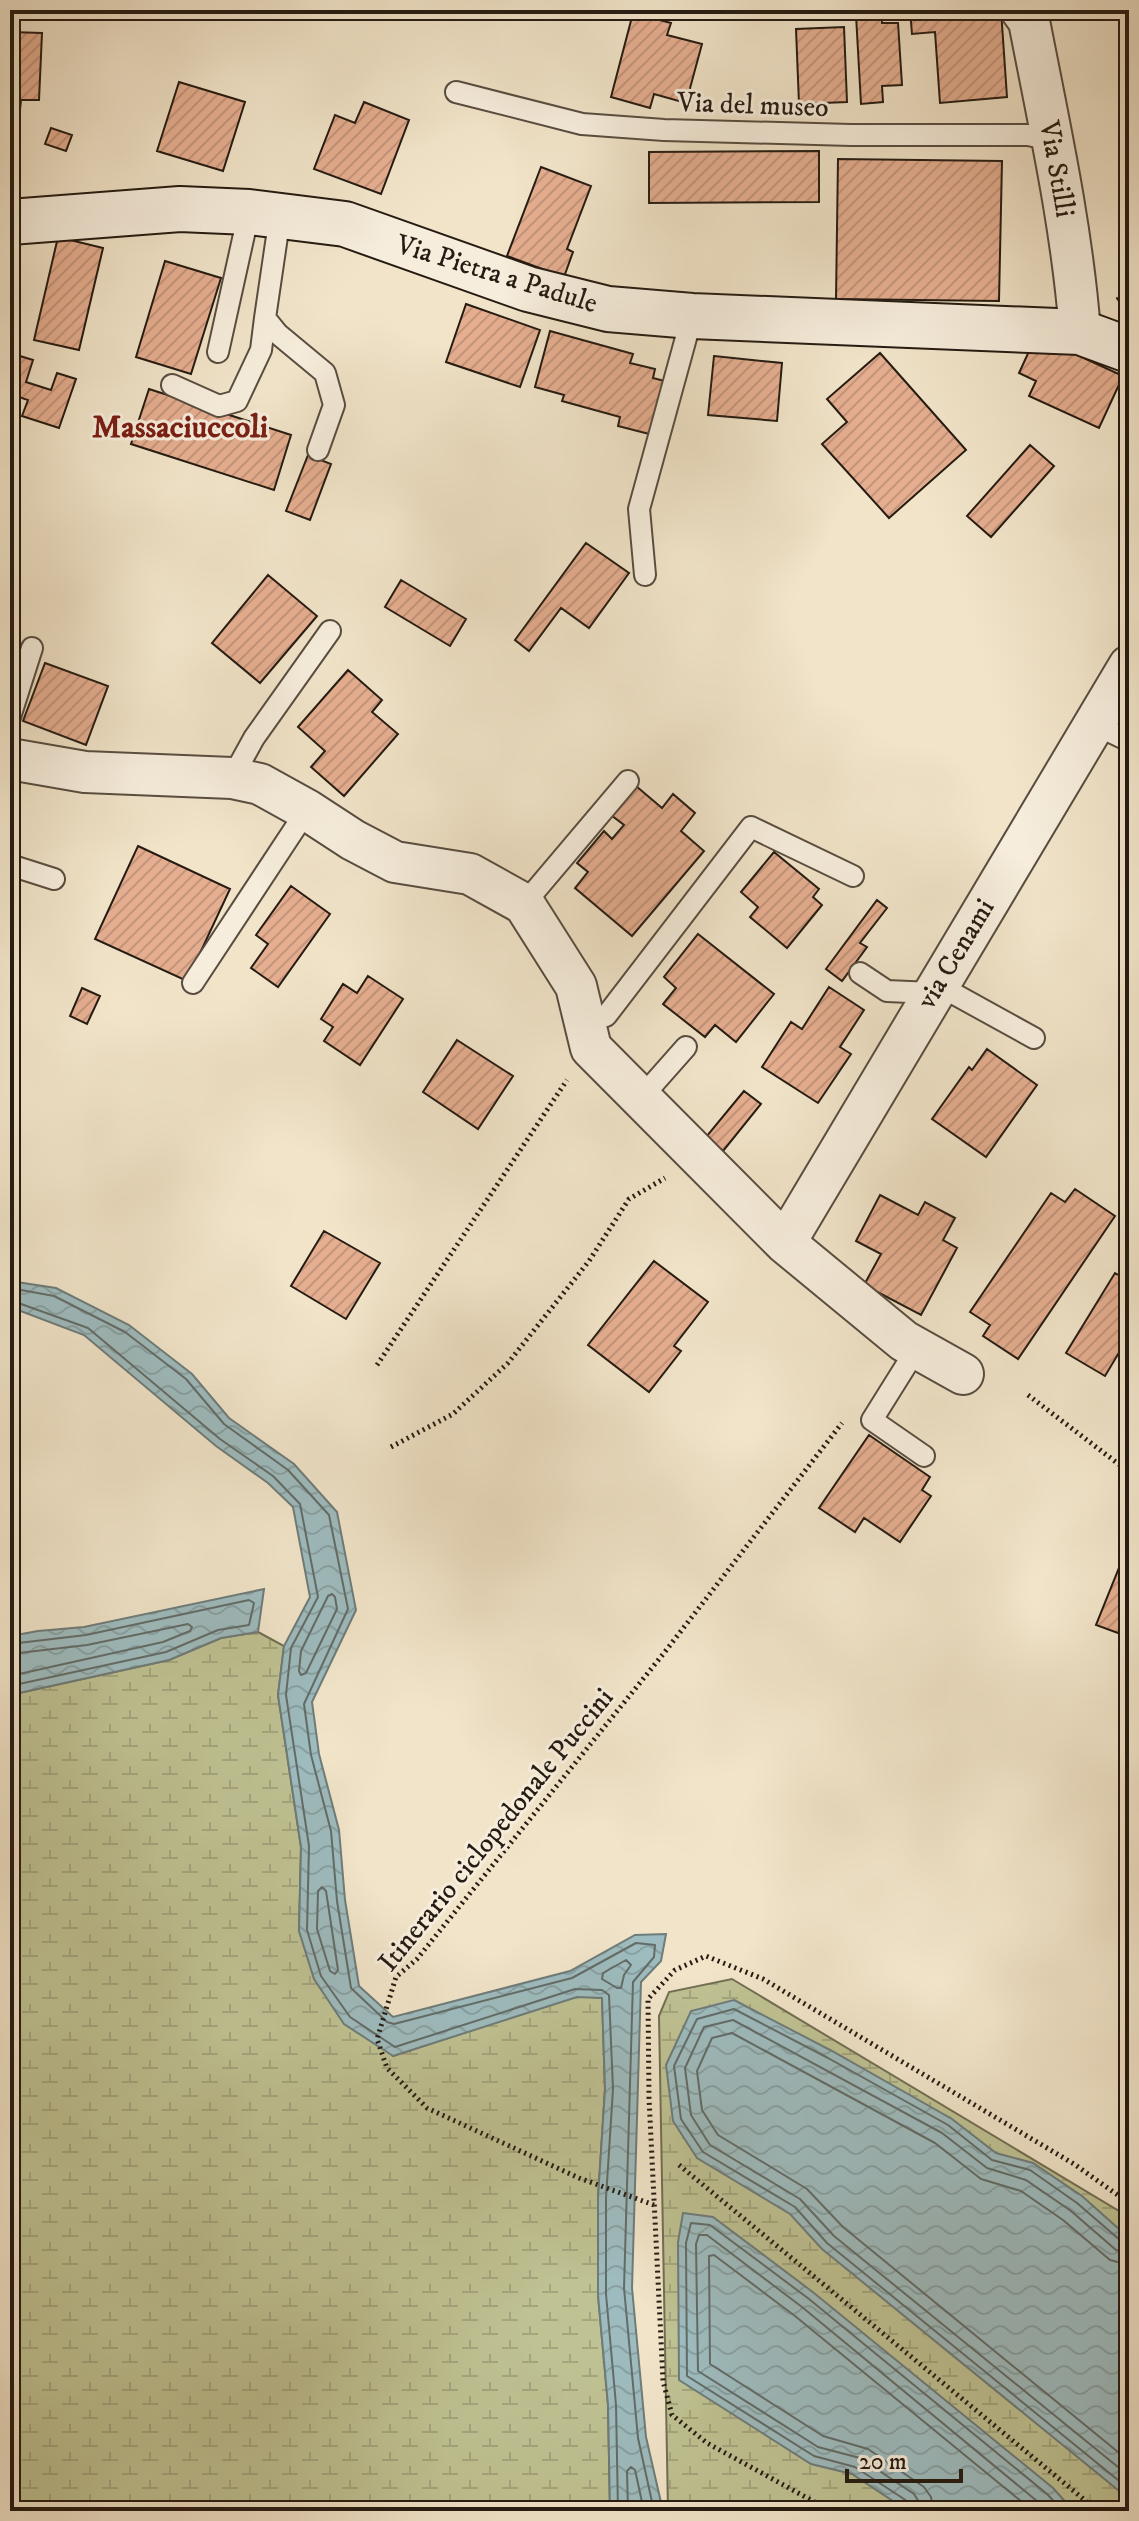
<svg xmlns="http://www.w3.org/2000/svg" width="1139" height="2521" font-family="'IM FELL DW Pica',serif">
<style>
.wetland{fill:url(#wetland-marsh);stroke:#726e52;stroke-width:2}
.water{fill:url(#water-waves);stroke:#6e7c7a;stroke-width:2}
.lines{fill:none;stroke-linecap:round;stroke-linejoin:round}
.shore{stroke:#626c68;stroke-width:2}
.building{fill:url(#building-hatch);stroke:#251b12;stroke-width:2}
.lane-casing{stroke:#584d40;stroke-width:24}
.street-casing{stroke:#584d40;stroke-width:44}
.secondary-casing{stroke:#251b12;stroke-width:48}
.path{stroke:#251b12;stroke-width:5;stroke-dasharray:2 4;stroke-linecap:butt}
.lane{stroke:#f6eddc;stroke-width:20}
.street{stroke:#f6eddc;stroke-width:40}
.secondary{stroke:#f6eddc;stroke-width:44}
.labels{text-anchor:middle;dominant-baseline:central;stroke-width:6;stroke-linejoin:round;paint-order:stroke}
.street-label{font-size:28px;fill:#251b12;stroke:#f6eddc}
.quarter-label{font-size:32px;font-weight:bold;fill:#7a1f14;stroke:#f6eddc}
</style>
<defs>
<pattern id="wetland-marsh" width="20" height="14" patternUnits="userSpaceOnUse" patternTransform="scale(2)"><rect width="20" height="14" fill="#bfc293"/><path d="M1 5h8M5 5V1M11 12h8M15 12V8" fill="none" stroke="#a4a67e"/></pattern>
<pattern id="water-waves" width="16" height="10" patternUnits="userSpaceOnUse" patternTransform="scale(2)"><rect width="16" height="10" fill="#9ebcbf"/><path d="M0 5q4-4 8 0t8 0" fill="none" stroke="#88a1a3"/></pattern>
<pattern id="building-hatch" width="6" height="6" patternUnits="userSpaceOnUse" patternTransform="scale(2)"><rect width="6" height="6" fill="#e5ae90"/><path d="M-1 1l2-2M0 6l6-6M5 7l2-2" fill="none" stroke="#c4957b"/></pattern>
</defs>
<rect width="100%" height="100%" fill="#f1e4c9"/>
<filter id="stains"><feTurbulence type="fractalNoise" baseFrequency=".0025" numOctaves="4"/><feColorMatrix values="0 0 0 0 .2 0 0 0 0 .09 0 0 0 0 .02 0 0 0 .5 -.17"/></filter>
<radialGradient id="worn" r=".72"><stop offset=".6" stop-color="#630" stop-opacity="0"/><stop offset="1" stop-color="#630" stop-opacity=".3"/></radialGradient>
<!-- wetland -->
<path class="wetland" d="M258,1632L284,1646L278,1695L301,1847L299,1931L393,2056L577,1996L602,1998L605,2089L598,2198V2295L608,2405L610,2511H10V1695L169,1660L221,1638Z
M732,1979L1129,2217V2511H668L659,2016L669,1992Z"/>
<!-- water -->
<path class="water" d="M10,1281L56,1288L129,1325L192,1374L229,1418L294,1464L337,1512L356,1610L312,1702L319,1754L339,1830L345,1900L359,1986L393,2017L570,1971L635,1935L666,1934L661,1961L641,1982L632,2288L646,2437L663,2511H610L608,2405L598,2295V2198L605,2089L602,1998L577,1997L393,2056L344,2024L314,1979L299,1931L301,1847L278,1695L284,1646L310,1597L293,1507L268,1483L216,1446L84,1335L10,1307Z
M264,1589L258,1632L221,1638L169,1660L10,1695V1636L38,1631L84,1627Z
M734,2000L832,2051L952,2119L996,2153L1033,2163L1082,2196L1129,2238V2499L822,2249L790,2214L697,2158L673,2121L666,2065L691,2011Z
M683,2213L713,2217L814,2293L1053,2488L1071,2508L1070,2511H908L852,2474L811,2464L679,2380L678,2242Z"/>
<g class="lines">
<!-- shore -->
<path class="shore" d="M10,1288L54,1296L125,1332L186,1379L224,1424L288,1470L329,1515L348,1609L304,1704L311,1755L331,1831L337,1901L351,1988L387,2022L394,2024L572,1978L636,1943L655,1945L654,1957L633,1982L624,2288L638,2438L654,2511
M10,1300L88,1328L220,1439L273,1476L300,1504L318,1597L291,1648L286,1695L309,1846L307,1930L321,1976L350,2017L395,2047L575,1989L602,1990L609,1995L613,2089L606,2198V2294L616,2405L618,2511
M332,1594L335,1597L337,1609L306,1673L301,1675L299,1671L301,1651L328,1596Z
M10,1644L86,1635L249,1600L254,1603L249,1625L218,1630L166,1652L10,1686
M10,1654L87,1645L188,1624L192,1627L190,1631L163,1642L10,1676
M322,1887L326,1891L338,1970L335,1974L330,1971L317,1929L318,1891Z
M626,1960L631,1965L624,1975L621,1988H617L602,1979L603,1973Z
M1129,2243L1121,2241L1077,2203L1030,2170L992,2160L948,2125L828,2058L734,2009L697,2019L674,2066L681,2119L703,2152L795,2207L827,2243L1129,2489
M1129,2253L1116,2250L1071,2211L1026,2180L987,2168L942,2133L733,2020L704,2027L685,2068L691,2115L710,2145L800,2199L834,2236L1129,2476
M1129,2265L1110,2260L1063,2220L1021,2191L981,2179L935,2143L732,2033L712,2038L697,2071L702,2110L718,2135L807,2189L843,2227L1129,2461
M628,2511L627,2471L631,2467L635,2470L644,2511
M910,2511L907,2501L855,2467L814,2456L687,2376L686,2243L691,2223L710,2225L809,2299L1047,2494L1063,2511
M921,2511L919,2502L914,2494L860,2458L818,2447L698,2371L696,2244L699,2235H707L802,2307L1049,2511
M933,2511L931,2497L924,2487L868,2449L823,2436L710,2364L709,2256L714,2255L795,2316L1033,2511"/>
</g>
<!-- building -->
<path class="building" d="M910,10H1001L1007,97L940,103L935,32L912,34Z
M633,13L671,23L667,35L702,44L686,103L654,94L650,108L611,97Z
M882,13V23H898L902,85L882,86L883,102L861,104L856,15Z
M844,27L847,102L799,104L796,29Z
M10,32L42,33L39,100H21L20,110L10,109Z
M179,82L245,102L223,171L157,151Z
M364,102L409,120L381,194L314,169L335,115L355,123Z
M51,128L72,135L66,151L45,144Z
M819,151V202L649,203V152Z
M838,159L1002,161L999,301L836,299Z
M541,167L591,186L567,249L573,252L564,277L507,256Z
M58,237L103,248L79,350L34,340Z
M165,261L221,278L191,374L136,357Z
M466,304L540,330L520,387L446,362Z
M550,331L633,354L630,363L655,369L653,378L672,383L657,436L618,426L620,417L562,401L564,395L535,387Z
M1036,336L1123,376L1099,428L1029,396L1036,381L1019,373Z
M10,353L33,360L26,382L51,390L57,373L76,379L59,428L22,416L28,400L10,394Z
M880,353L966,450L889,518L822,444L847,422L827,399Z
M714,356L782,363L777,421L708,415Z
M149,389L291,435L274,490L131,444Z
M1030,445L1054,466L991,537L967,516Z
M308,455L331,464L310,520L286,511Z
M586,543L629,573L589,628L561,608L529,651L515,640Z
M268,575L317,616L260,683L212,643Z
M401,580L466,619L450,646L385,607Z
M45,663L108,686L86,745L23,721Z
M348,670L382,700L372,712L398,734L344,796L311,767L325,751L298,727Z
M636,786L662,808L673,794L695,813L681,831L704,851L632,936L575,888L588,872L577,863L604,831L612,839L624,825L611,815Z
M138,846L230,889L187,981L95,939Z
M774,852L819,889L813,897L822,905L787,948L750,917L758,907L741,892Z
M291,886L330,914L278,987L251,968L268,944L256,935Z
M877,900L887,908L860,943L867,947L842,981L826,969Z
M698,934L774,994L736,1042L715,1025L705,1037L663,1004L676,988L664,977Z
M368,976L403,999L360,1065L324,1041L333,1027L321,1019L343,984L357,993Z
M829,987L864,1010L840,1047L851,1054L818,1103L762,1067L791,1022L802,1029Z
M82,988L100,996L87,1024L70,1016Z
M457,1040L513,1076L478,1129L423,1092Z
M987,1049L1037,1085L986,1157L932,1119L969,1067L972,1070Z
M744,1091L761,1104L723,1151L706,1137Z
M1075,1189L1115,1216L1018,1359L983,1336L990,1325L970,1312L1051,1193L1065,1202Z
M880,1195L918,1215L925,1202L955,1218L943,1240L957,1248L921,1315L864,1285L881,1254L856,1241Z
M324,1231L380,1263L346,1319L291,1286Z
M654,1261L708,1302L674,1346L681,1351L649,1392L588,1345Z
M1115,1273L1129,1281V1336L1105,1376L1066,1353Z
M869,1435L930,1477L922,1490L931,1496L900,1542L864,1518L855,1532L819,1508Z
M1125,1553L1129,1554V1637L1096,1625Z"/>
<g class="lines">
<defs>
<path id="lane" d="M456,92L582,124L664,130L851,135H1028L1052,140
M280,216L265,318L278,334L325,373L334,405L318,450
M218,352L249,212
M172,385L219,406L237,401L261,350L265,318
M645,575L639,509L692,316
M10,717L32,648
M1094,724L1129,741
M232,778L254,738L330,631
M10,865L54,879
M524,904L628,781
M860,973L887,991L932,993
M193,983L307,810
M938,985L1034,1038
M585,1021L606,1016L751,827L853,876
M640,1099L686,1047
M917,1348L872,1420L924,1456"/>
<path id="street" d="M1021,10L1029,21C1049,124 1072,227 1080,332
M10,759L85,772L232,778L260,784L307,810L353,840L395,862L470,874L524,904L576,986L591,1048L785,1243L904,1341L963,1374
M785,1243L1129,666"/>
<path id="secondary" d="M10,222L180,209L249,212L345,224L528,289L608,309L692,316L1080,332L1129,350"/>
</defs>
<!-- lane casing -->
<use href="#lane" class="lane-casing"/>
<!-- street casing -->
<use href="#street" class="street-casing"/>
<!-- secondary casing -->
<use href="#secondary" class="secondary-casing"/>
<!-- path -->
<path class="path" d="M1117,300L1129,292
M377,1365L567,1080
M1028,1395L1129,1472
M391,1447L453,1414L508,1363L589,1261L629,1199L665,1178
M679,2165L1098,2511
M654,2205L579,2178L427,2108L387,2068L377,2039L396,1977L417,1959L664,1653L842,1423
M831,2511L707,2443L672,2415L663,2381L649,2098L648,1999L675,1970L706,1956L763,1979L1074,2164L1129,2203"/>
<!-- lane -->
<use href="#lane" class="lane"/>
<!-- street -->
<use href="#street" class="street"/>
<!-- secondary -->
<use href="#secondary" class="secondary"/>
</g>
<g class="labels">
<!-- street labels -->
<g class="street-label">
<text transform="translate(753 105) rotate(2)">Via del museo</text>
<text transform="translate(1057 169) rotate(80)">Via Stilli</text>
<text transform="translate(497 274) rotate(17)">Via Pietra a Padule</text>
<text transform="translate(956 954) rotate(-59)">via Cenami</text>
<text transform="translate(496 1830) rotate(-51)">Itinerario ciclopedonale Puccini</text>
</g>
<!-- quarter labels -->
<g class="quarter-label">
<text x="180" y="428">Massaciuccoli</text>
</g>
</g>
<!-- margin -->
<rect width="1139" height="2521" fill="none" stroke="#f1e4c9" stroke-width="40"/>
<rect x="12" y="12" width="1115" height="2497" fill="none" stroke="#251b12" stroke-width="4"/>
<rect x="20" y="20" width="1099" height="2481" fill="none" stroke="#251b12" stroke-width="2"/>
<!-- scale -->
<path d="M847 2469v12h114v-12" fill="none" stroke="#251b12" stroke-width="4"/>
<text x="859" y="2469" font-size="24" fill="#251b12" stroke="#f6eddc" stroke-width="6" paint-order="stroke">20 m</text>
<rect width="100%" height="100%" filter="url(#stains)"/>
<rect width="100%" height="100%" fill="url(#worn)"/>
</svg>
